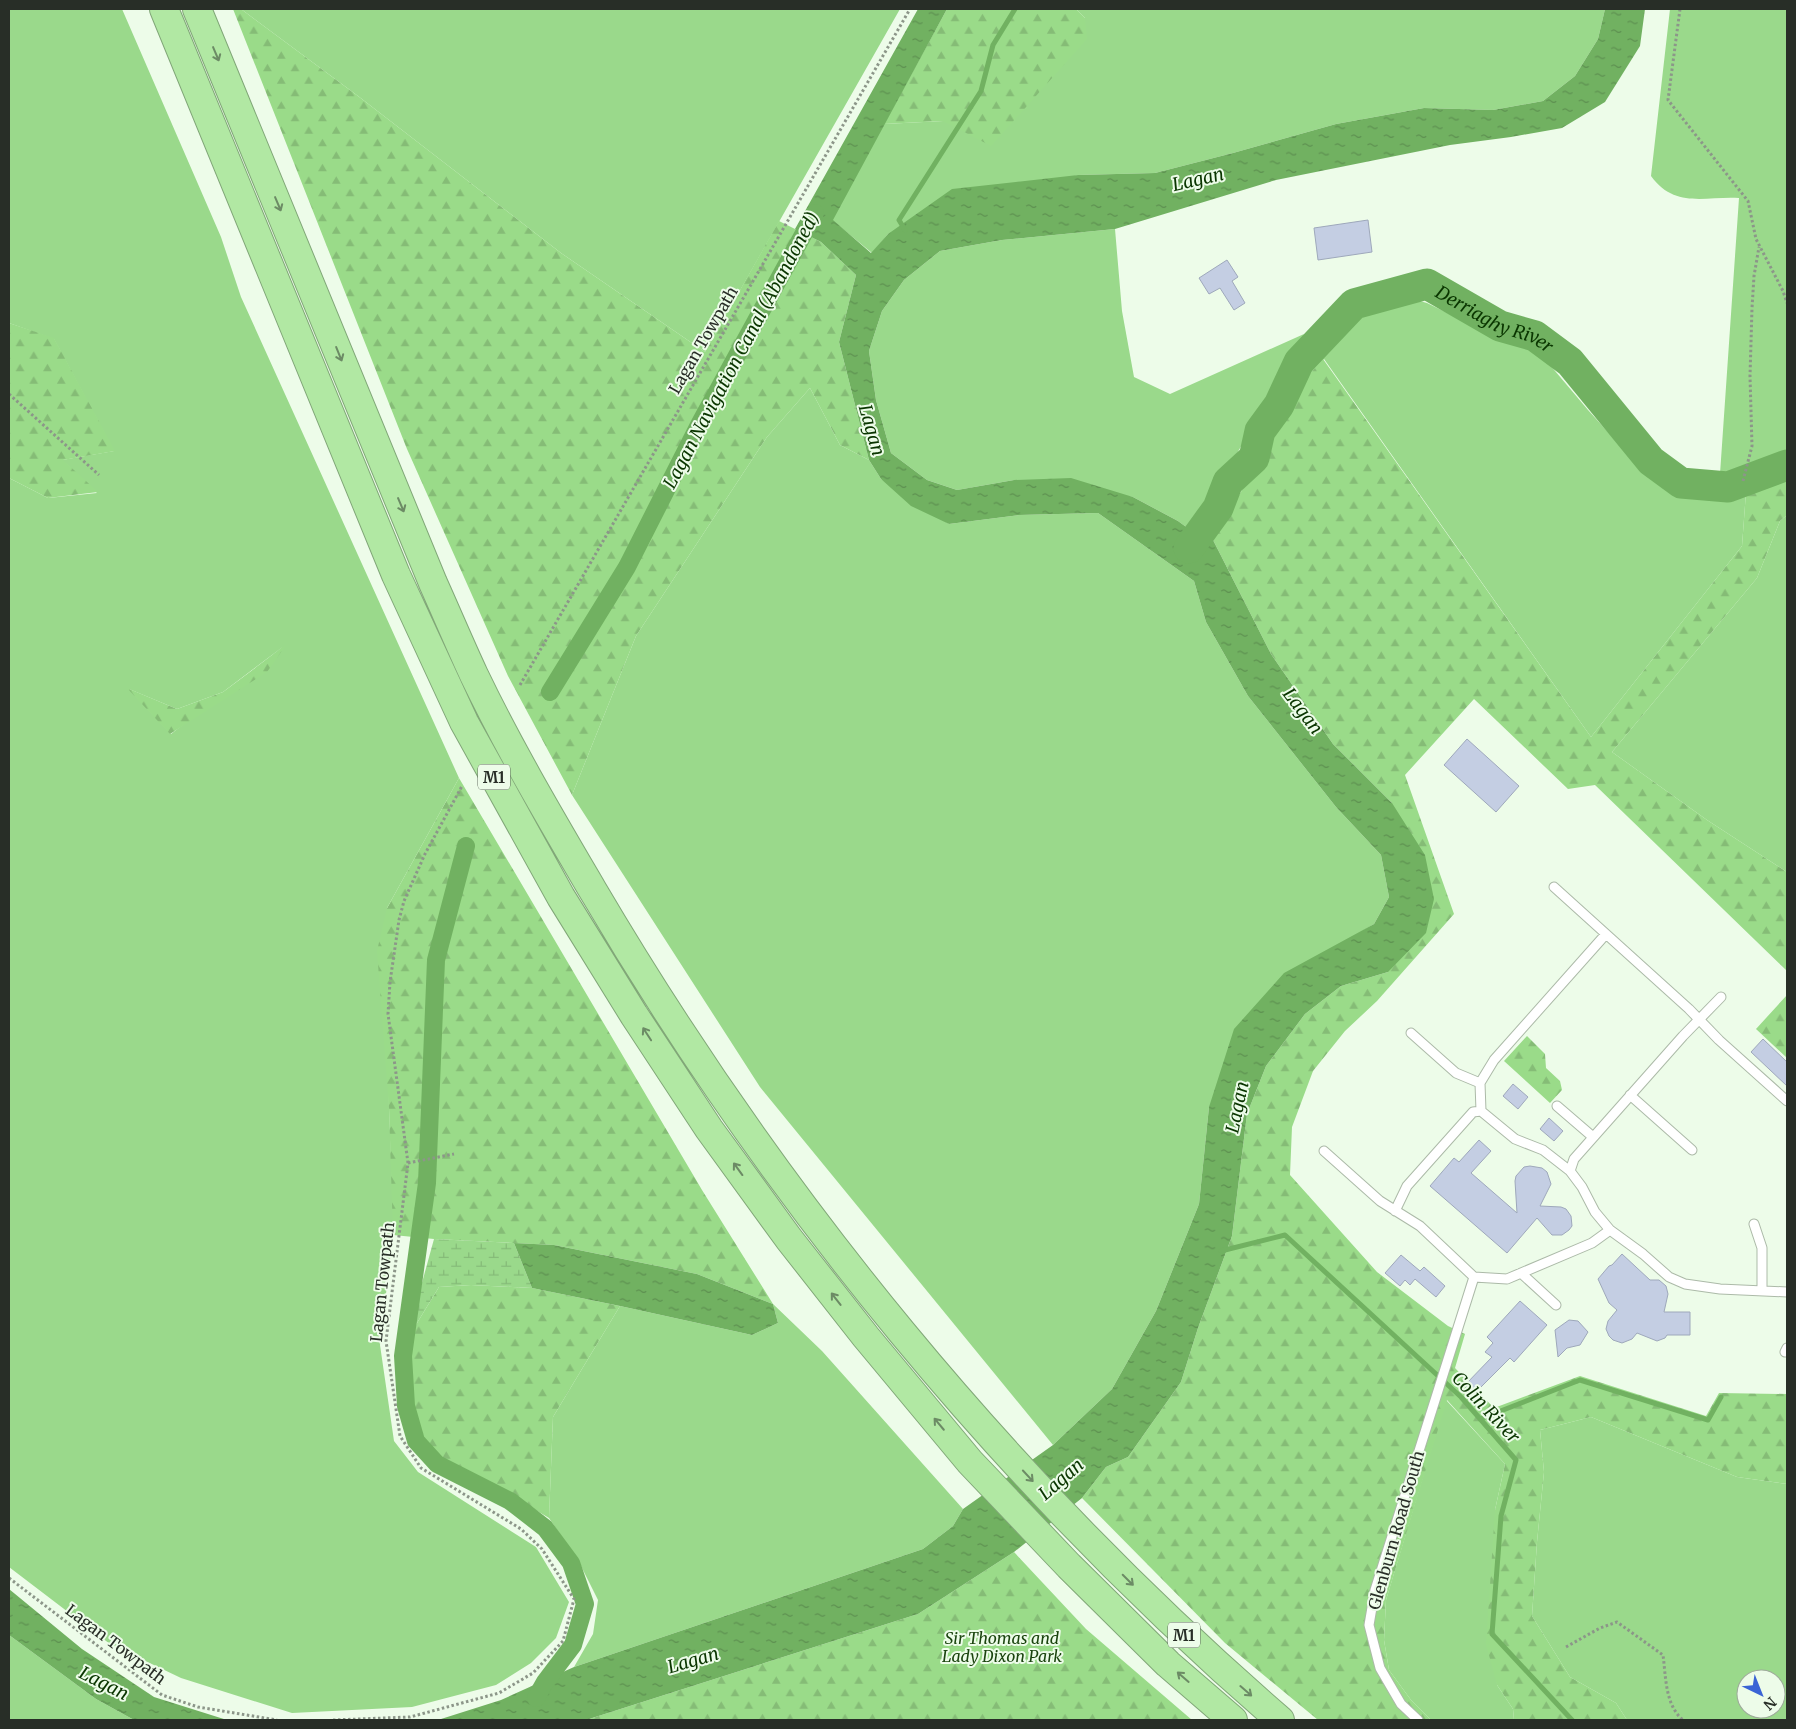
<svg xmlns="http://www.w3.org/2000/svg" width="1796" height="1729" font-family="Merriweather,serif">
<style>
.green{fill:#9ad98b;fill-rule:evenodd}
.forest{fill:url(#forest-firs)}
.wetland{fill:url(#wetland-marsh)}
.water{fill:url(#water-ripples)}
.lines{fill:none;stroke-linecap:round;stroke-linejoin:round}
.stream{stroke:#71b161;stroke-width:5}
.canal{stroke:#71b161;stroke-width:18}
.river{stroke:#71b161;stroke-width:31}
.building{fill:#c4cee3;stroke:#9ea8bb}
.service-casing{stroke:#acbaa8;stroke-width:11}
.motorway-casing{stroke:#81a778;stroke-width:30}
.path{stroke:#8c9689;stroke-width:3;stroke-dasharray:2.5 2.5;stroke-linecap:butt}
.service{stroke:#fff;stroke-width:9}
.motorway{stroke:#b1e8a3;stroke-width:28}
.oneway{stroke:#6c8b65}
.labels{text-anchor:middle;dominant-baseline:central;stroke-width:4;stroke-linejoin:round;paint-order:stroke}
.shield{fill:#edfce9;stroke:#636c61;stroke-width:1}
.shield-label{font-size:15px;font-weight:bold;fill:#282e27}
.street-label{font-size:16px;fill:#282e27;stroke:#edfce9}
.park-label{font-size:16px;font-style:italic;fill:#1a440e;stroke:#edfce9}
.water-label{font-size:18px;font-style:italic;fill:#0a3600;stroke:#edfce9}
</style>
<defs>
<pattern id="forest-firs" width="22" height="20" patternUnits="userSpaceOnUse" patternTransform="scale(1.25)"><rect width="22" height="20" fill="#9adb89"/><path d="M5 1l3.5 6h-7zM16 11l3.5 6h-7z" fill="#85bc76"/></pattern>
<pattern id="wetland-marsh" width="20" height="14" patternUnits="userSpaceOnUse" patternTransform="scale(1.25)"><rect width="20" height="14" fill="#9ad98b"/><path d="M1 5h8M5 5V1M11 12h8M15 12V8" fill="none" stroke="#85bb78"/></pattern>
<pattern id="water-ripples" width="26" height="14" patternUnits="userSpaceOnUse" patternTransform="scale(1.25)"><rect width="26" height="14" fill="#71b161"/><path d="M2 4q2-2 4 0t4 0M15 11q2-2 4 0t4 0" fill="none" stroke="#5d9050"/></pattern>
</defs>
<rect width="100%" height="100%" fill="#edfce9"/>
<!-- green -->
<path class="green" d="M9,9H122L221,237L241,297L459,778L387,908L389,1108L394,1225L380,1345L394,1441L418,1472L536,1547L569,1602L556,1638L531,1663L496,1685L412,1707L292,1713L181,1678L110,1644L9,1567V478L48,498L97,493L62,460L114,451L54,339L9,323ZM284,646L171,734L129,689L177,709L223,692Z
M241,9H900L705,352L561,253L358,96Z
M1076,9H1605L1598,39L1575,76L1543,101L1493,110L1424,108L1336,124L1233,153L1155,173L1078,175L888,234L872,253L832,220L884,124L943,121L1085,18Z
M1670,9H1787V459L1737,475L1720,474L1739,198C1705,196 1675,209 1651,176Z
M1115,229L1122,311L1134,377L1170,394L1304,334L1193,532L1178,521L1133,497L1014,480L957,490L927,480L891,453L876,400L869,351L882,311L904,280L940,251L1002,240Z
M1405,297L1427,303L1484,331L1539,352L1588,410L1643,471L1681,496L1746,492L1742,546L1591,737L1324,359L1308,376L1305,365L1331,337L1361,309Z
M810,388L840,445L869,460L881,479L949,524L1019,515L1098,513L1194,581L1206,622L1248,696L1336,807L1381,855L1389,897L1374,924L1339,945L1209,1107L1199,1204L1156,1311L1112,1389L1053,1445L760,1087L572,795L636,636L767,437Z
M1787,515V872L1707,820L1612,752L1757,578L1780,521Z
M773,1304L822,1351L963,1509L953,1526L923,1549L574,1667L593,1634L598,1600L579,1562L549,1518L553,1417L620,1306L752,1335L778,1323Z
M1446,1400L1505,1464L1495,1510L1497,1685L1513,1709L1514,1720H1431L1411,1700L1389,1670L1384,1640L1386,1600Z
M1591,1417L1737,1477L1787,1484V1720H1627L1616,1703L1570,1677L1532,1616L1537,1542L1544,1472L1540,1430ZM1746,1679H1776V1709H1746Z
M9,1635L96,1699L134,1720H9Z"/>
<!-- forest -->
<path class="forest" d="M233,9H241L358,96L561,253L705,352L779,221L821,242L856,275L839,342L869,460L840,445L810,388L767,437L636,636L572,795L508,676L407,449Z
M947,9H1076L1085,18L1087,39L991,146L943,121L884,124Z
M9,323L54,338L115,451L63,460L98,492L48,498L9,478Z
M1323,359L1591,737L1742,546L1746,492L1787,473V515L1780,521L1757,578L1612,752L1707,820L1787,872V971L1595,785L1568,789L1474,699L1405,775L1454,914L1377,1001L1345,1031L1313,1071L1292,1127L1290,1175L1377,1272L1448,1326L1465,1334L1455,1368L1494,1408L1580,1376L1706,1416L1719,1393L1787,1394V1484L1737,1477L1591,1417L1540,1430L1544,1472L1537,1542L1532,1616L1570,1677L1616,1703L1627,1720H1514L1513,1709L1497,1685L1486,1644L1495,1510L1505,1464L1447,1400L1386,1600L1384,1640L1389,1670L1411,1700L1431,1720H1318L1225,1643L1082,1498L1106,1467L1128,1457L1181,1382L1198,1328L1232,1236L1247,1114L1266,1066L1305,1014L1341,986L1388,972L1392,803L1333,744L1271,654L1213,540L1308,376Z
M286,645L267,672L170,734L127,688L177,709L223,692Z
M459,778L702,1190L773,1304L697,1274L554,1245L434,1239L393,1235L389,1108L377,951L387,908Z
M1787,995V1058L1756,1029Z
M1527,1036L1545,1054L1546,1068L1560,1081L1562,1090L1550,1103L1504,1061Z
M471,1285L532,1288L620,1306L553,1417L549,1518L496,1486L435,1457L419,1436L408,1380L406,1341L439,1287Z
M1014,1552L1086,1629L1192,1720H586L918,1614Z"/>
<!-- wetland -->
<path class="wetland" d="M434,1239L514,1243L532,1288L471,1285L439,1287L406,1341Z"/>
<!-- water -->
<path class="water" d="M918,9H947L833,220L871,253L888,234L952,189L1078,175L1155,173L1233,153L1336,124L1424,108L1493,110L1543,101L1575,76L1598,39L1605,9H1645L1640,46L1605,102L1562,128L1511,137L1450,145L1276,180L1115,229L1002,240L940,251L904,280L882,311L869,351L876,400L891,453L927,480L957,490L1014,480L1071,478L1133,497L1178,521L1193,532L1213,540L1271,654L1333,744L1392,803L1425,855L1434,899L1426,933L1388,972L1341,986L1305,1014L1266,1066L1247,1114L1232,1236L1198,1328L1181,1382L1128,1457L1106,1467L1082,1498L1014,1552L918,1614L586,1720H430L441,1719L501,1700L574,1667L923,1549L953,1526L963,1509L1053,1445L1112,1389L1156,1311L1199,1204L1209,1107L1234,1029L1284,973L1374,924L1389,897L1381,855L1336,807L1248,696L1206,622L1194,581L1098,513L1019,515L949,524L911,506L881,479L869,460L839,342L856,275L821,242L795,229Z
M514,1243L554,1245L697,1274L773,1304L778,1323L752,1335L620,1306L532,1288Z
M9,1589L82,1649L154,1697L227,1720H134L96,1699L9,1635Z"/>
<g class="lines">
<!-- stream -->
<path class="stream" d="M905,230L899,220L981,91L993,45L1015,9
M1221,1251L1285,1235L1461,1397L1516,1460L1501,1516L1492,1634L1572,1720
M1480,1419L1580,1380L1708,1420L1721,1397"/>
<!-- canal -->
<path class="canal" d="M550,692L627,567L700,423L815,213
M466,846L436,960L427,1183L403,1356L406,1406L416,1441L437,1464L510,1501L545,1528L571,1563L585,1604L573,1645L545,1682L536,1698"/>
<!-- river -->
<path class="river" id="s1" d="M1189,548L1218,508L1228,482L1254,458L1260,431L1279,405L1299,362L1354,304L1427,284L1500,326L1535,336L1570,362L1651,461L1681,483L1728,487L1787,465"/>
</g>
<!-- building -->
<path class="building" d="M1368,220L1372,252L1318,260L1314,228Z
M1227,260L1238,277L1232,281L1245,303L1234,310L1220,288L1209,294L1199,278Z
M1467,739L1519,786L1496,812L1444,765Z
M1763,1039L1787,1062V1086L1751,1052Z
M1513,1084L1528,1097L1518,1109L1503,1096Z
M1549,1118L1563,1131L1554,1141L1540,1129Z
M1479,1140L1491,1151L1471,1173L1517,1213L1515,1181L1516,1176L1524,1167L1530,1166L1542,1168L1547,1172L1551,1184L1540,1206L1561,1207L1566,1209L1571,1216L1572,1226L1569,1230L1562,1235H1552L1537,1218L1507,1253L1430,1186L1454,1158L1459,1162Z
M1622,1254L1650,1280H1659L1666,1286L1668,1294L1664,1312H1690V1335H1667L1665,1338L1657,1341L1637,1333L1632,1339L1622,1343L1613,1340L1609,1336L1606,1329L1608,1321L1617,1310L1609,1303L1598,1279L1609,1266L1612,1265Z
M1401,1255L1420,1271L1424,1267L1445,1286L1436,1297L1415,1279L1410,1285L1405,1280L1400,1286L1385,1273Z
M1520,1301L1547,1325L1514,1362L1510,1358L1474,1394L1465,1385L1492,1357L1485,1352L1493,1343L1487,1337Z
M1569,1320L1578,1321L1588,1332L1580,1345L1567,1348L1558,1357L1555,1330Z"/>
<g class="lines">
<defs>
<path id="service" d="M1554,887L1689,1009L1719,1040L1787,1101
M1411,1033L1456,1073L1480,1083
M1630,1095L1692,1150
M1557,1106L1593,1137
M1481,1111L1480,1083L1494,1060L1606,934
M1324,1151L1380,1201L1420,1226L1474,1277L1507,1279L1592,1243L1610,1230
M1570,1171L1574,1159L1683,1036L1721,997
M1395,1211L1407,1186L1473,1112L1481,1111L1515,1139L1543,1150L1570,1171L1582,1187L1595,1212L1610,1230L1643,1254L1669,1277L1685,1284L1720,1289L1787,1292
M1754,1224L1762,1248V1291
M1521,1273L1556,1305
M1785,1352L1787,1348
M1418,1720L1401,1704L1380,1668L1369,1625L1375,1590L1474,1277"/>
<path id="motorway" d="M164,9L396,575L464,722L561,897L634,1015L709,1129L789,1239L866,1337L970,1462L1069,1566L1168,1664L1233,1720
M197,9L433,583C447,614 460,645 474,675C509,748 551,819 592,889C775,1200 1007,1484 1280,1720"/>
</defs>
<!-- service casing -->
<use href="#service" class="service-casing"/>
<!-- motorway casing -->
<use href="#motorway" class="motorway-casing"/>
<!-- path -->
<path class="path" d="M1680,9L1668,100L1748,201L1756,239L1783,291L1787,303
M9,394L99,475
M1743,481L1752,446L1750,376L1752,308L1754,276L1759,247
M520,685L910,9
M408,1163L454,1154
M9,1578L162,1695L198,1707L277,1720
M1566,1647L1600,1628L1617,1622L1663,1655C1666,1677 1665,1705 1683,1720
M333,1720L410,1717L499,1693L533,1673L563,1641L574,1599L542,1549L521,1529L421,1468L400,1436L386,1341L408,1163L388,1014L390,982L399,920L404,901L425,854L462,786"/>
<!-- service -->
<use href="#service" class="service"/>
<!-- motorway -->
<use href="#motorway" class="motorway"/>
</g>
<!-- one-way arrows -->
<defs><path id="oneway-shaft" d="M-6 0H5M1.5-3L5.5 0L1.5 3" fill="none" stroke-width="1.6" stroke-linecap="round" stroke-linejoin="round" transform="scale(1.25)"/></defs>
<g class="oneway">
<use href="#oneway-shaft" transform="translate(216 54) rotate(67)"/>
<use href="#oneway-shaft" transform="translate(278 204) rotate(67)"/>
<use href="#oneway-shaft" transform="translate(339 354) rotate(68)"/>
<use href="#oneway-shaft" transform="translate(401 505) rotate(67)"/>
<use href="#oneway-shaft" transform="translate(647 1034) rotate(-123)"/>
<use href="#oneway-shaft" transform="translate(738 1169) rotate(-126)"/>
<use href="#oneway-shaft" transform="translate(836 1299) rotate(-128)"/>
<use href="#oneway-shaft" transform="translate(939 1424) rotate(-130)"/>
<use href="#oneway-shaft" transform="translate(1028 1476) rotate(47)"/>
<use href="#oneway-shaft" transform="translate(1128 1580) rotate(45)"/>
<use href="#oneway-shaft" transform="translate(1183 1677) rotate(-139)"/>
<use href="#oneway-shaft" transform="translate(1246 1691) rotate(41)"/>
</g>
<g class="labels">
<!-- shield labels -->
<g class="shield">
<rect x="478" y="764.5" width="32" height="25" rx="4"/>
<rect x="1168" y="1622.5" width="32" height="25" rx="4"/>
</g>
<g class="shield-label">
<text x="494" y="777">M1</text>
<text x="1184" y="1635">M1</text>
</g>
<!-- street labels -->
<g class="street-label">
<text transform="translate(703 340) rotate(-60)">Lagan Towpath</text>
<text transform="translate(382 1282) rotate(-84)">Lagan Towpath</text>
<text transform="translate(1396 1530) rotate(-74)">Glenburn Road South</text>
<text transform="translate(116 1644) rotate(37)">Lagan Towpath</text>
</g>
<!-- park labels -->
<g class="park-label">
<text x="1002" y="1638">Sir Thomas and<tspan x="1002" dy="18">Lady Dixon Park</tspan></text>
</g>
<!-- water labels -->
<g class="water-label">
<text transform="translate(1198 179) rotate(-13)">Lagan</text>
<text stroke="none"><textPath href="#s1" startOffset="452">Derriaghy River</textPath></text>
<text transform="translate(741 350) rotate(-62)">Lagan Navigation Canal (Abandoned)</text>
<text transform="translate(872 430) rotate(74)">Lagan</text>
<text transform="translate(1303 711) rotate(53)">Lagan</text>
<text transform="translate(1237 1107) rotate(-78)">Lagan</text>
<text transform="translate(1486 1407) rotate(47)">Colin River</text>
<text transform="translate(1061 1479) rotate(-41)">Lagan</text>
<text transform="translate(693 1660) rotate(-16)">Lagan</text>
<text transform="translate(104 1683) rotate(27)">Lagan</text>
</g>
</g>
<!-- border -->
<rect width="1796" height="1729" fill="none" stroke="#282e27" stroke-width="20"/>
<!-- north arrow -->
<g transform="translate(1761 1694) rotate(137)"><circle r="24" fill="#edfce9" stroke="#9eaa9b"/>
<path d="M0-4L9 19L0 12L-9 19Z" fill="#3a64d5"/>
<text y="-8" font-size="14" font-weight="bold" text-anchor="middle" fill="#282e27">N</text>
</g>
</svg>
